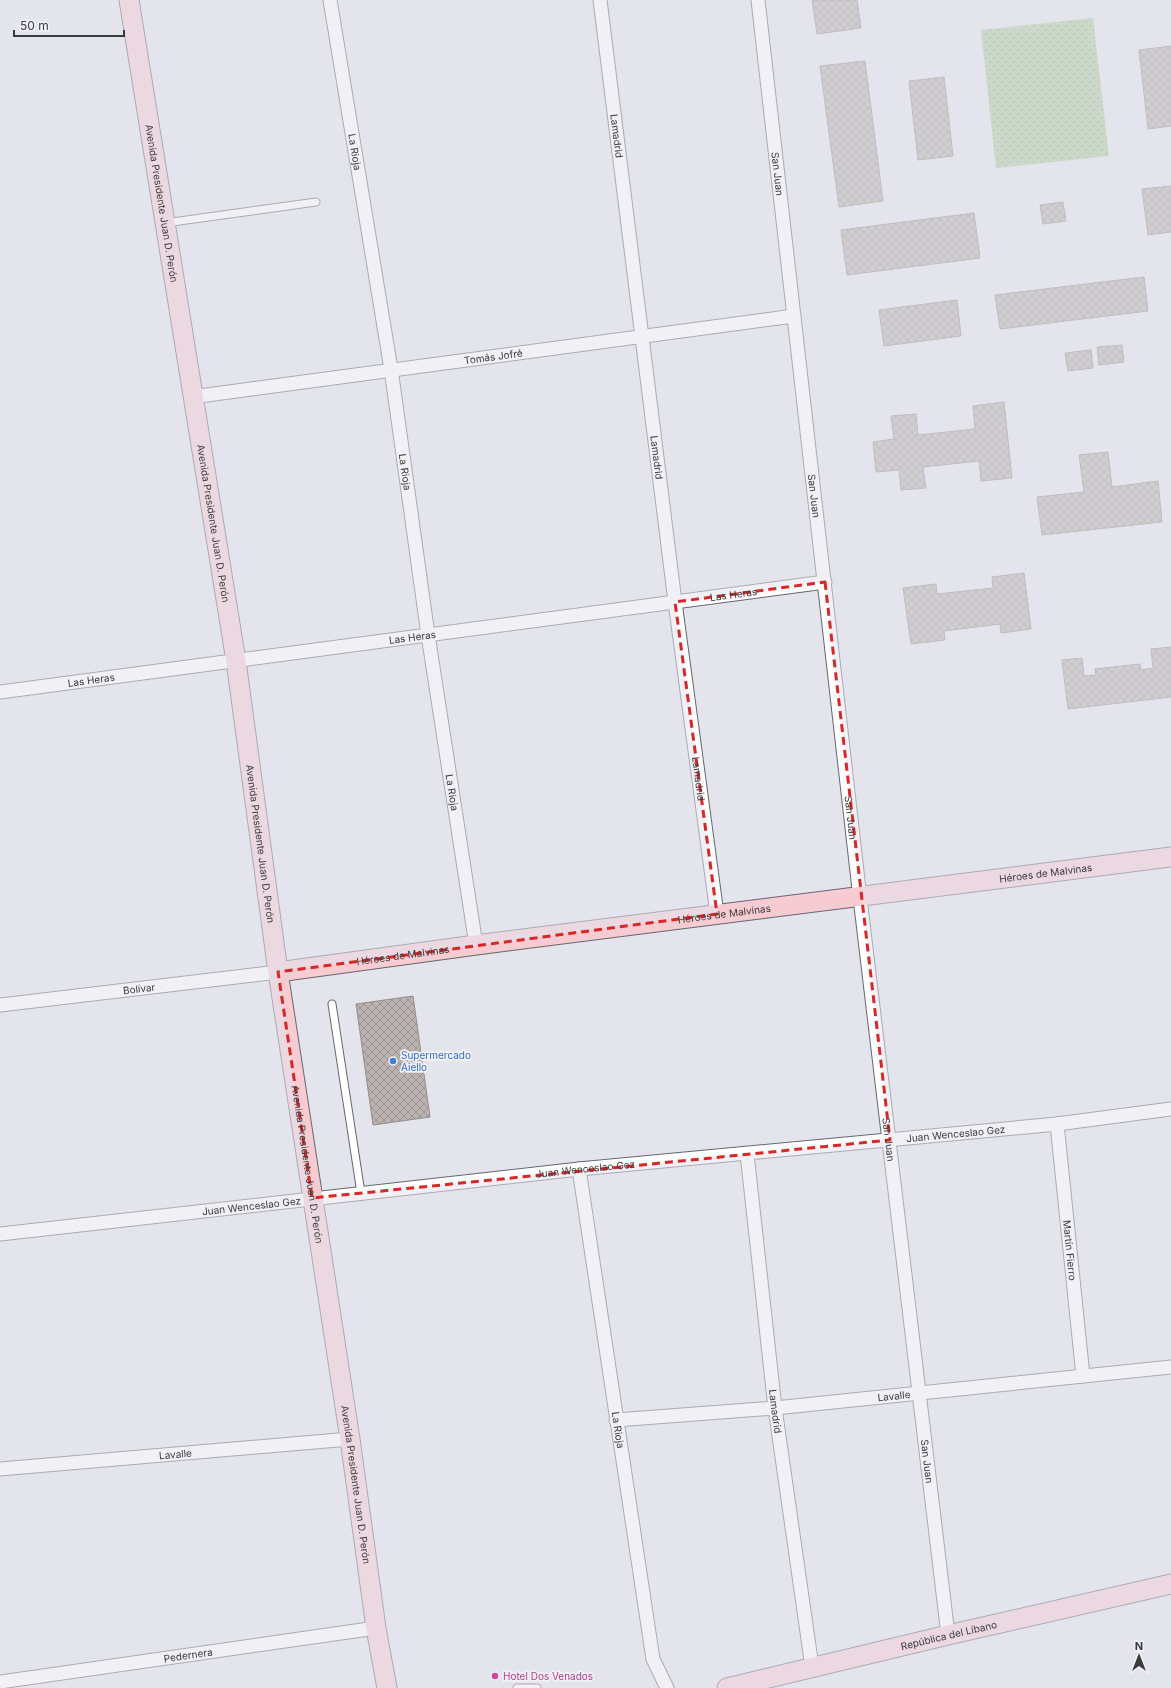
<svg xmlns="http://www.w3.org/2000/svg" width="1171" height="1688" font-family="Inter,sans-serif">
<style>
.grass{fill:url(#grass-dots)}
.building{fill:url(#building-cross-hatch);stroke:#958d8a}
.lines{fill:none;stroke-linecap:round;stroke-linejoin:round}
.service-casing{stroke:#67666d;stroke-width:9}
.minor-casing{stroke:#67666d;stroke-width:15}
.secondary-casing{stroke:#67666d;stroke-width:21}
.service{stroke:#fff;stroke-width:7}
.minor{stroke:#fff;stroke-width:13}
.secondary{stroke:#f6cbd2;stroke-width:19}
.marked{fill:none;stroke:#d62828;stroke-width:3;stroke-dasharray:8 5;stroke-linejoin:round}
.shop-dot{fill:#3f7fe0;stroke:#f1f1f9;stroke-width:1.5}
.hotel-dot{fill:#d1479c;stroke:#f1f1f9;stroke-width:1.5}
.labels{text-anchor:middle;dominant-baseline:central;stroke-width:3.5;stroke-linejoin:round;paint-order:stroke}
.street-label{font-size:10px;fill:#3b3b3e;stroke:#f1f1f9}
.shop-label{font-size:10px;fill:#366cbe;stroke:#f1f1f9;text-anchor:start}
.hotel-label{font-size:10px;fill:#b23c85;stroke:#f1f1f9;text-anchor:start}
</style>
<defs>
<pattern id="grass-dots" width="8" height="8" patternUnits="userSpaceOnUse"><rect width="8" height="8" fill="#b0cb9e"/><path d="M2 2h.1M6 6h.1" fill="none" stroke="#90a682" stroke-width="1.8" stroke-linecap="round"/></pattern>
<pattern id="building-cross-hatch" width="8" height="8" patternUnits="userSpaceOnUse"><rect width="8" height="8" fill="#bbb3b0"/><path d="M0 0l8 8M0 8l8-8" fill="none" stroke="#999391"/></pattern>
</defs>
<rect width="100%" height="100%" fill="#e4e4ec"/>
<!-- grass -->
<path class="grass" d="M1093,18L1109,156L996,168L981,30Z"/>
<!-- building -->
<path class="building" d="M812,0H857L861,28L817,34Z
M1171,46V126L1148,129L1139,50Z
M865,61L883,201L839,207L820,66Z
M944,77L953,156L918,160L909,81Z
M1171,186V232L1148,235L1142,189Z
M1063,202L1066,221L1043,224L1040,205Z
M974,213L980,258L847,275L841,230Z
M1144,277L1148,311L1000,329L995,295Z
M957,300L961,336L884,346L879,310Z
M1122,345L1124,362L1099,365L1097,347Z
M1091,350L1093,368L1068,371L1065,353Z
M1004,402L1012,478L981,481L979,461L923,467L926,488L901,490L899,470L876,472L873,442L894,439L891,416L916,414L918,435L975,429L973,406Z
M1108,452L1112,487L1158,481L1162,522L1042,535L1037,497L1084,492L1079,455Z
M1024,573L1031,629L1001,633L1000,624L944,631L945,640L911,644L903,588L936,584L937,594L993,588L992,577Z
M1171,647V697L1068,709L1062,660L1082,658L1084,676L1096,675L1095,669L1140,664L1141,670L1153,668L1151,649Z
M413,996L430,1117L373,1125L356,1004Z"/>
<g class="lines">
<defs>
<path id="service" d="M165,223L316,202
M332,1004L361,1193
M517,1688H537"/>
<g id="minor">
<path id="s1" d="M330,0L391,369L428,635L476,945"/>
<path id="s2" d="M600,0L675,602L717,914"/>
<path id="s3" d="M758,0L860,898L948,1635"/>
<path id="s4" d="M192,397L794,316"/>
<path id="s5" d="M0,692L825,582"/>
<path id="s6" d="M0,1005L278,972"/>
<path id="s7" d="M1057,1124L1083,1376"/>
<path id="s8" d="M747,1154L775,1408L812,1667"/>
<path id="s9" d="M579,1169L651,1646L653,1659L667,1688"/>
<path id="s10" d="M0,1234L579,1169L1057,1124L1171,1109"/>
<path id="s11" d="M616,1420L775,1408L1171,1367"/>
<path id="s12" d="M0,1469L350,1439"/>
<path id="s13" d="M0,1682L376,1628"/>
</g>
<g id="secondary">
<path id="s14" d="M129,0L236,661L278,972L350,1439L376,1628L387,1688"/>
<path id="s15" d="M278,972L476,945L1171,857"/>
<path id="s16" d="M727,1688L948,1635L1171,1584"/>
</g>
</defs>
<!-- service casing -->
<use href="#service" class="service-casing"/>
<!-- minor casing -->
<use href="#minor" class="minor-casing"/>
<!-- secondary casing -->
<use href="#secondary" class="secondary-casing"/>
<!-- service -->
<use href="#service" class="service"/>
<!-- minor -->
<use href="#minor" class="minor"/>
<!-- secondary -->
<use href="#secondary" class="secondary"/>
</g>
<!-- marked area -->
<path d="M0 0H1171V1688H0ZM825,582L890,1140L312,1198L278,972L717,914L675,602Z" fill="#e4e4ec" fill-opacity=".55" fill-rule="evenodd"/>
<path class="marked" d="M825,582L890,1140L312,1198L278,972L717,914L675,602Z"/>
<!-- markers -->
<circle class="shop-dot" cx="393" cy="1061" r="4"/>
<circle class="hotel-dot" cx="495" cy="1676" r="4"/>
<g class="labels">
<!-- street labels -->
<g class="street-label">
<text stroke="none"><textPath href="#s2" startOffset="137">Lamadrid</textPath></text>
<text stroke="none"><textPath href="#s1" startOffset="154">La Rioja</textPath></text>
<text stroke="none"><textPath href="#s3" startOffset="175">San Juan</textPath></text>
<text stroke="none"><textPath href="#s14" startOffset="206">Avenida Presidente Juan D. Perón</textPath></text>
<text stroke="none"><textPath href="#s4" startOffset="304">Tomás Jofré</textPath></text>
<text stroke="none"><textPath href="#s2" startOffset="461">Lamadrid</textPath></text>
<text stroke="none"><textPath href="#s1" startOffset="478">La Rioja</textPath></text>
<text stroke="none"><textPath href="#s3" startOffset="499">San Juan</textPath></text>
<text stroke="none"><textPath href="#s14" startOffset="530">Avenida Presidente Juan D. Perón</textPath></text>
<text stroke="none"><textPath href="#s5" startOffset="740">Las Heras</textPath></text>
<text stroke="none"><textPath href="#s5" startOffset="416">Las Heras</textPath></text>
<text stroke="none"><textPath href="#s5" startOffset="92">Las Heras</textPath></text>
<text stroke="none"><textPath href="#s2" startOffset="785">Lamadrid</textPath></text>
<text stroke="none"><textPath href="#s1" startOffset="802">La Rioja</textPath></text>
<text stroke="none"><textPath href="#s3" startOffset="823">San Juan</textPath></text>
<text stroke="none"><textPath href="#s14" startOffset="854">Avenida Presidente Juan D. Perón</textPath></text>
<text stroke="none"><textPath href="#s15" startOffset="774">Héroes de Malvinas</textPath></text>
<text stroke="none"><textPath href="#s15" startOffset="450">Héroes de Malvinas</textPath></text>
<text stroke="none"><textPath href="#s15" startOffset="126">Héroes de Malvinas</textPath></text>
<text stroke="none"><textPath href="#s6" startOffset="140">Bolívar</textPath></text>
<text stroke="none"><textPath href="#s10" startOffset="961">Juan Wenceslao Gez</textPath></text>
<text stroke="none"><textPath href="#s3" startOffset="1147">San Juan</textPath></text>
<text stroke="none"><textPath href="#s14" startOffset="1178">Avenida Presidente Juan D. Perón</textPath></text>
<text stroke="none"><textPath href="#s10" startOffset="589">Juan Wenceslao Gez</textPath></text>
<text stroke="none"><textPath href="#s10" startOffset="253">Juan Wenceslao Gez</textPath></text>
<text stroke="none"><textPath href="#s7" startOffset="127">Martín Fierro</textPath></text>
<text stroke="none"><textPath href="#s11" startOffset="279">Lavalle</textPath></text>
<text stroke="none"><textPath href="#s8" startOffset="259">Lamadrid</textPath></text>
<text stroke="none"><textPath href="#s9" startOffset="264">La Rioja</textPath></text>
<text stroke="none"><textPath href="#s12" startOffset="176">Lavalle</textPath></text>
<text stroke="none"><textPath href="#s3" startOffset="1471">San Juan</textPath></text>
<text stroke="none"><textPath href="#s14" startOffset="1502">Avenida Presidente Juan D. Perón</textPath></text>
<text stroke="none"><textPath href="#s16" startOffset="228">República del Líbano</textPath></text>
<text stroke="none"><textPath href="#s13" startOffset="190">Pedernera</textPath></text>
</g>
<!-- shop labels -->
<g class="shop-label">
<text x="401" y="1055">Supermercado<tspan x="401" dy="12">Aiello</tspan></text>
</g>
<!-- hotel labels -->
<g class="hotel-label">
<text x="503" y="1676">Hotel Dos Venados</text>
</g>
</g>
<!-- north arrow -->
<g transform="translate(1139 1656)" stroke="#f1f1f9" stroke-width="3" paint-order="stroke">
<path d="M0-3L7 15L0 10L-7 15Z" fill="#3b3b3e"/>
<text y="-6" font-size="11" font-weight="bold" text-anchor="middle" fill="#3b3b3e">N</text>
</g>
<!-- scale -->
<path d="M14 30v6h110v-6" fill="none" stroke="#3b3b3e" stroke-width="2"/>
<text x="20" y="30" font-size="12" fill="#3b3b3e" stroke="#f1f1f9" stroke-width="3" paint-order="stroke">50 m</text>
</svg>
